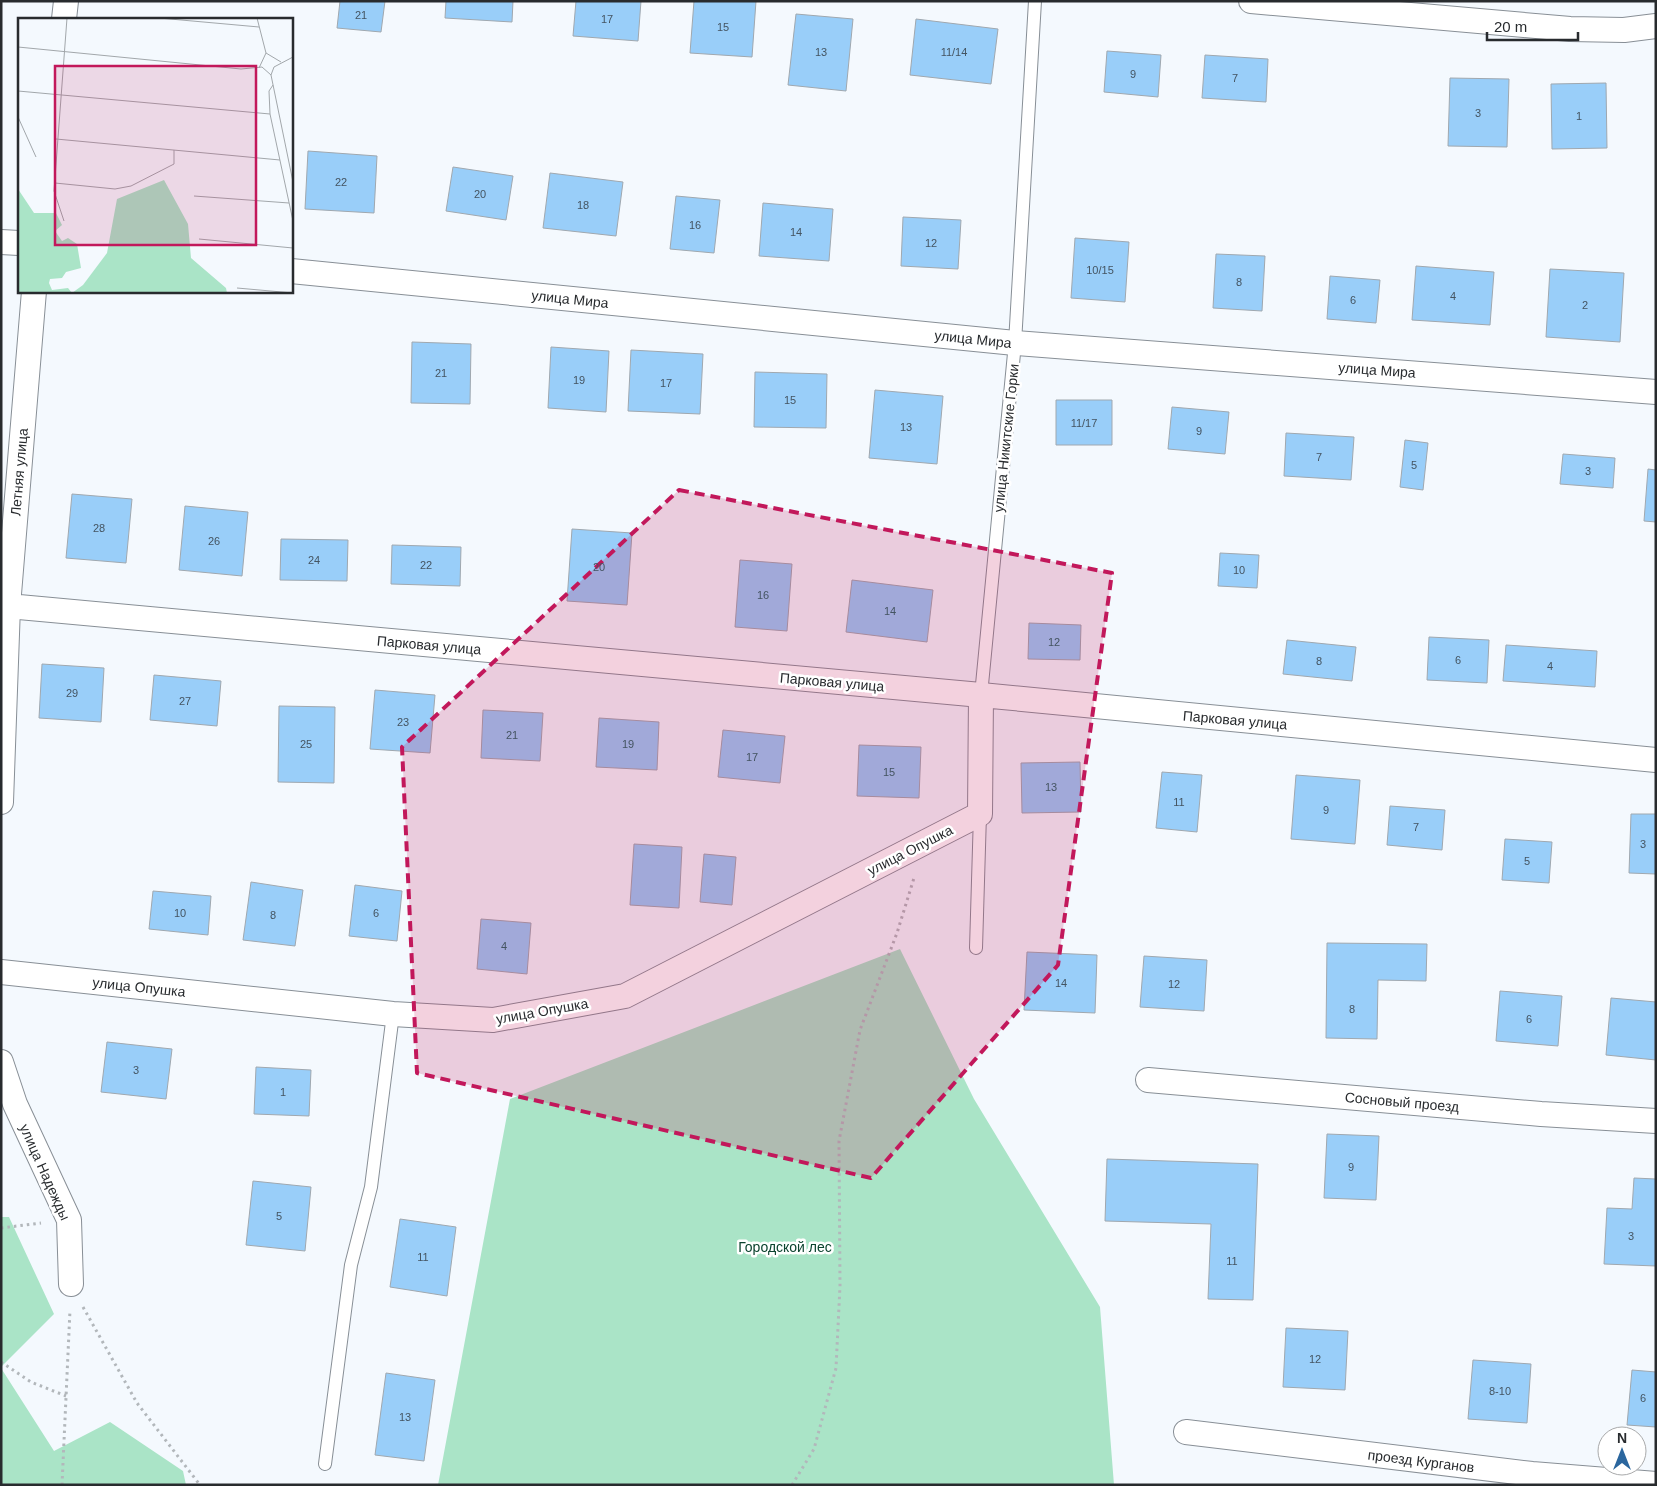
<svg xmlns="http://www.w3.org/2000/svg" width="1657" height="1486" font-family="Helvetica,sans-serif">
<style>
.green{fill:#aae4c7}
.building{fill:#99cef9;stroke:#a0a8af}
.lines{fill:none;stroke-linecap:round;stroke-linejoin:round}
.lane-casing{stroke:#888f96;stroke-width:14}
.street-casing{stroke:#888f96;stroke-width:26}
.path{stroke:#b2b7bb;stroke-width:3;stroke-dasharray:2.5 4;stroke-linecap:butt}
.lane{stroke:#fff;stroke-width:12}
.street{stroke:#fff;stroke-width:24}
.marked{fill:#c2185b;fill-opacity:0.2;stroke:#c2185b;stroke-width:4;stroke-dasharray:10 6;stroke-linejoin:round}
.labels{text-anchor:middle;dominant-baseline:central;stroke-width:5;stroke-linejoin:round;paint-order:stroke}
.number-label{font-size:11px;fill:#445461}
.street-label{font-size:14px;fill:#282b2e;stroke:#fff}
.park-label{font-size:14px;fill:#0b432e;stroke:#fff}
.inset-road{fill:none;stroke:#a2a7ab;stroke-width:1}
.view{fill:#c2185b;fill-opacity:0.15;stroke:#c2185b;stroke-width:2.5}
.inset-edge{fill:none;stroke:#282b2e;stroke-width:2.5}
</style>
<rect width="100%" height="100%" fill="#f4f9fe"/>
<!-- green -->
<path class="green" d="M900,949L974,1099L1100,1307L1114,1485H438L510,1099Z
M1,1217H9L54,1314L1,1367Z
M1,1368L54,1451L110,1422L183,1471L186,1485H1Z"/>
<!-- building -->
<path class="building" d="M340,1H385L381,32L337,28Z
M446,1H513L512,22L445,18Z
M576,1H641L638,41L573,36Z
M694,1H756L752,57L690,53Z
M796,14L853,19L846,91L788,85Z
M916,19L998,29L991,84L910,75Z
M1107,51L1161,55L1158,97L1104,92Z
M1205,55L1268,59L1266,102L1202,98Z
M1450,78L1509,79L1507,147L1448,146Z
M1606,83L1607,148L1552,149L1551,84Z
M308,151L377,156L374,213L305,209Z
M453,167L513,176L506,220L446,211Z
M550,173L623,182L616,236L543,228Z
M676,196L720,200L714,253L670,249Z
M763,203L833,209L829,261L759,256Z
M903,217L961,220L958,269L901,266Z
M1075,238L1129,242L1125,302L1071,298Z
M1216,254L1265,256L1262,311L1213,308Z
M1416,266L1494,272L1490,325L1412,320Z
M1550,269L1624,273L1620,342L1546,337Z
M1330,276L1380,280L1376,323L1327,319Z
M412,342L471,344L470,404L411,403Z
M551,347L609,351L606,412L548,408Z
M631,350L703,354L700,414L628,411Z
M755,372L827,374L826,428L754,427Z
M875,390L943,396L937,464L869,458Z
M1056,400H1112V445H1056Z
M1172,407L1229,412L1225,454L1168,449Z
M1286,433L1354,437L1351,480L1284,476Z
M1405,440L1428,443L1423,490L1400,487Z
M1563,454L1615,458L1613,488L1560,484Z
M1648,469L1656,470V522L1644,521Z
M72,494L132,499L126,563L66,558Z
M185,506L248,512L242,576L179,570Z
M572,529L632,533L627,605L567,601Z
M281,539L348,540L347,581L280,580Z
M392,545L461,547L460,586L391,584Z
M1220,553L1259,555L1257,588L1218,586Z
M740,560L792,564L787,631L735,627Z
M852,580L933,590L927,642L846,632Z
M1029,623L1081,625L1080,660L1028,659Z
M1429,637L1489,640L1487,683L1427,680Z
M1287,640L1356,647L1352,681L1283,674Z
M1506,645L1597,651L1595,687L1503,681Z
M42,664L104,668L101,722L39,718Z
M154,675L221,681L217,726L150,720Z
M375,690L435,695L430,753L370,749Z
M279,706L335,707L334,783L278,782Z
M483,710L543,713L540,761L481,758Z
M599,718L659,722L657,770L596,767Z
M723,730L785,736L780,783L718,777Z
M859,745L921,747L919,798L857,796Z
M1080,762L1081,812L1022,813L1021,763Z
M1162,772L1202,775L1197,832L1156,828Z
M1296,775L1360,780L1355,844L1291,839Z
M1390,806L1445,810L1442,850L1387,845Z
M1631,814H1656V874L1629,873Z
M1505,839L1552,842L1549,883L1502,880Z
M634,844L682,847L679,908L630,905Z
M704,854L736,857L732,905L700,902Z
M251,882L303,890L295,946L243,940Z
M355,885L402,891L397,941L349,936Z
M153,891L211,896L208,935L149,929Z
M481,919L531,923L527,974L477,969Z
M1327,943L1427,944L1426,981L1378,980L1377,1039L1326,1038Z
M1027,952L1097,955L1095,1013L1024,1010Z
M1144,956L1207,960L1204,1011L1140,1007Z
M1500,991L1562,996L1558,1046L1496,1041Z
M1611,998L1656,1002V1060L1606,1055Z
M107,1042L172,1049L166,1099L101,1092Z
M256,1067L311,1070L309,1116L254,1114Z
M1327,1134L1379,1136L1376,1200L1324,1198Z
M1107,1159L1258,1164L1253,1300L1208,1299L1211,1224L1105,1221Z
M1634,1178L1656,1179V1266L1604,1264L1607,1208L1632,1209Z
M253,1181L311,1187L305,1251L246,1245Z
M400,1219L456,1227L447,1296L390,1287Z
M1286,1328L1348,1331L1345,1390L1283,1387Z
M1473,1360L1531,1364L1527,1423L1468,1419Z
M1632,1370L1656,1372V1427L1627,1425Z
M386,1373L435,1380L424,1461L375,1455Z"/>
<g class="lines">
<defs>
<path id="lane" d="M981,695L1015,343L1035,1
M976,948L980,814
M325,1464L351,1265L371,1187L393,1014"/>
<path id="street" d="M1251,1L1570,29L1624,30L1656,26
M64,19L66,1
M1,242L19,243
M291,271L1015,343L1656,392
M8,606L981,695L1656,760
M1,802L8,606L34,291
M1,972L393,1014L493,1020L625,996L980,814L981,695
M1,1062L15,1104L69,1220L71,1284
M1148,1080L1541,1114L1656,1121
M1186,1432L1532,1474L1656,1484"/>
</defs>
<!-- lane casing -->
<use href="#lane" class="lane-casing"/>
<!-- street casing -->
<use href="#street" class="street-casing"/>
<!-- path -->
<path class="path" d="M1,1228L41,1223
M83,1307L137,1403L200,1485
M1,1362L31,1382L66,1396
M62,1485L70,1310
M792,1485L814,1449L836,1368L840,1286L839,1141L860,1030L897,933L914,878"/>
<!-- lane -->
<use href="#lane" class="lane"/>
<!-- street -->
<use href="#street" class="street"/>
</g>
<!-- marked area -->
<path class="marked" d="M679,490L1112,573L1058,965L871,1178L417,1073L402,747Z"/>
<g class="labels">
<!-- number labels -->
<g class="number-label">
<text x="361" y="15">21</text>
<text x="607" y="19">17</text>
<text x="723" y="27">15</text>
<text x="821" y="52">13</text>
<text x="954" y="52">11/14</text>
<text x="1133" y="74">9</text>
<text x="1235" y="78">7</text>
<text x="1478" y="113">3</text>
<text x="1579" y="116">1</text>
<text x="341" y="182">22</text>
<text x="480" y="194">20</text>
<text x="583" y="205">18</text>
<text x="695" y="225">16</text>
<text x="796" y="232">14</text>
<text x="931" y="243">12</text>
<text x="1100" y="270">10/15</text>
<text x="1239" y="282">8</text>
<text x="1453" y="296">4</text>
<text x="1353" y="300">6</text>
<text x="1585" y="305">2</text>
<text x="441" y="373">21</text>
<text x="579" y="380">19</text>
<text x="666" y="383">17</text>
<text x="790" y="400">15</text>
<text x="1084" y="423">11/17</text>
<text x="906" y="427">13</text>
<text x="1199" y="431">9</text>
<text x="1319" y="457">7</text>
<text x="1414" y="465">5</text>
<text x="1588" y="471">3</text>
<text x="99" y="528">28</text>
<text x="214" y="541">26</text>
<text x="314" y="560">24</text>
<text x="426" y="565">22</text>
<text x="599" y="567">20</text>
<text x="1239" y="570">10</text>
<text x="763" y="595">16</text>
<text x="890" y="611">14</text>
<text x="1054" y="642">12</text>
<text x="1458" y="660">6</text>
<text x="1319" y="661">8</text>
<text x="1550" y="666">4</text>
<text x="72" y="693">29</text>
<text x="185" y="701">27</text>
<text x="403" y="722">23</text>
<text x="512" y="735">21</text>
<text x="306" y="744">25</text>
<text x="628" y="744">19</text>
<text x="752" y="757">17</text>
<text x="889" y="772">15</text>
<text x="1051" y="787">13</text>
<text x="1179" y="802">11</text>
<text x="1326" y="810">9</text>
<text x="1416" y="827">7</text>
<text x="1643" y="844">3</text>
<text x="1527" y="861">5</text>
<text x="180" y="913">10</text>
<text x="376" y="913">6</text>
<text x="273" y="915">8</text>
<text x="504" y="946">4</text>
<text x="1061" y="983">14</text>
<text x="1174" y="984">12</text>
<text x="1352" y="1009">8</text>
<text x="1529" y="1019">6</text>
<text x="136" y="1070">3</text>
<text x="283" y="1092">1</text>
<text x="1351" y="1167">9</text>
<text x="279" y="1216">5</text>
<text x="1631" y="1236">3</text>
<text x="423" y="1257">11</text>
<text x="1232" y="1261">11</text>
<text x="1315" y="1359">12</text>
<text x="1500" y="1391">8-10</text>
<text x="1643" y="1398">6</text>
<text x="405" y="1417">13</text>
</g>
<!-- street labels -->
<g class="street-label">
<text transform="translate(570 299) rotate(6)">улица Мира</text>
<text transform="translate(973 339) rotate(6)">улица Мира</text>
<text transform="translate(1377 370) rotate(4)">улица Мира</text>
<text transform="translate(1006 438) rotate(-84)">улица Никитские Горки</text>
<text transform="translate(19 472) rotate(-85)">Летняя улица</text>
<text transform="translate(429 645) rotate(5)">Парковая улица</text>
<text transform="translate(832 682) rotate(5)">Парковая улица</text>
<text transform="translate(1235 720) rotate(5)">Парковая улица</text>
<text transform="translate(910 850) rotate(-27)">улица Опушка</text>
<text transform="translate(139 987) rotate(6)">улица Опушка</text>
<text transform="translate(542 1011) rotate(-10)">улица Опушка</text>
<text transform="translate(1402 1102) rotate(5)">Сосновый проезд</text>
<text transform="translate(45 1172) rotate(66)">улица Надежды</text>
<text transform="translate(1421 1461) rotate(7)">проезд Курганов</text>
</g>
<!-- park labels -->
<g class="park-label">
<text x="785" y="1247">Городской лес</text>
</g>
</g>
<!-- overview -->
<g transform="translate(18 18)">
<rect width="275" height="275" fill="#f4f9fe"/>
<path d="M146,162L170,206L173,240L208,270L209,275H0V171L16,195H38L44,207L37,213L44,223L50,220L59,226L63,250L48,254L44,260L32,261L31,265L34,272L50,270L54,275L65,267L89,235L99,181Z" fill="#aae4c7"/>
<path class="inset-road" d="M141,0L241,9M239,0L248,35L241,50M0,29L223,51L244,49L253,57M248,35L263,44M275,39L256,49L253,57L275,164M255,67L251,73L252,96L275,203M0,73L252,96M0,99L18,139M38,121L262,142M37,165L97,171L113,168L156,146V132M176,178L271,185M46,203L36,173L49,0M181,221L275,230M219,270L275,275"/>
<path class="view" d="M37,48H238V227H37Z"/>
<rect width="275" height="275" class="inset-edge"/>
</g>
<!-- border -->
<rect width="1657" height="1486" fill="none" stroke="#282b2e" stroke-width="5"/>
<!-- north arrow -->
<g transform="translate(1622 1451)"><circle r="24" fill="#ffffff" stroke="#a9aaab"/>
<path d="M0-4L9 19L0 12L-9 19Z" fill="#2b669e"/>
<text y="-8" font-size="14" font-weight="bold" text-anchor="middle" fill="#282b2e">N</text>
</g>
<!-- scale -->
<path d="M1487 32v8h91v-8" fill="none" stroke="#282b2e" stroke-width="2.5"/>
<text x="1494" y="32" font-size="15" fill="#282b2e" stroke="#ffffff" stroke-width="4" paint-order="stroke">20 m</text>
</svg>
